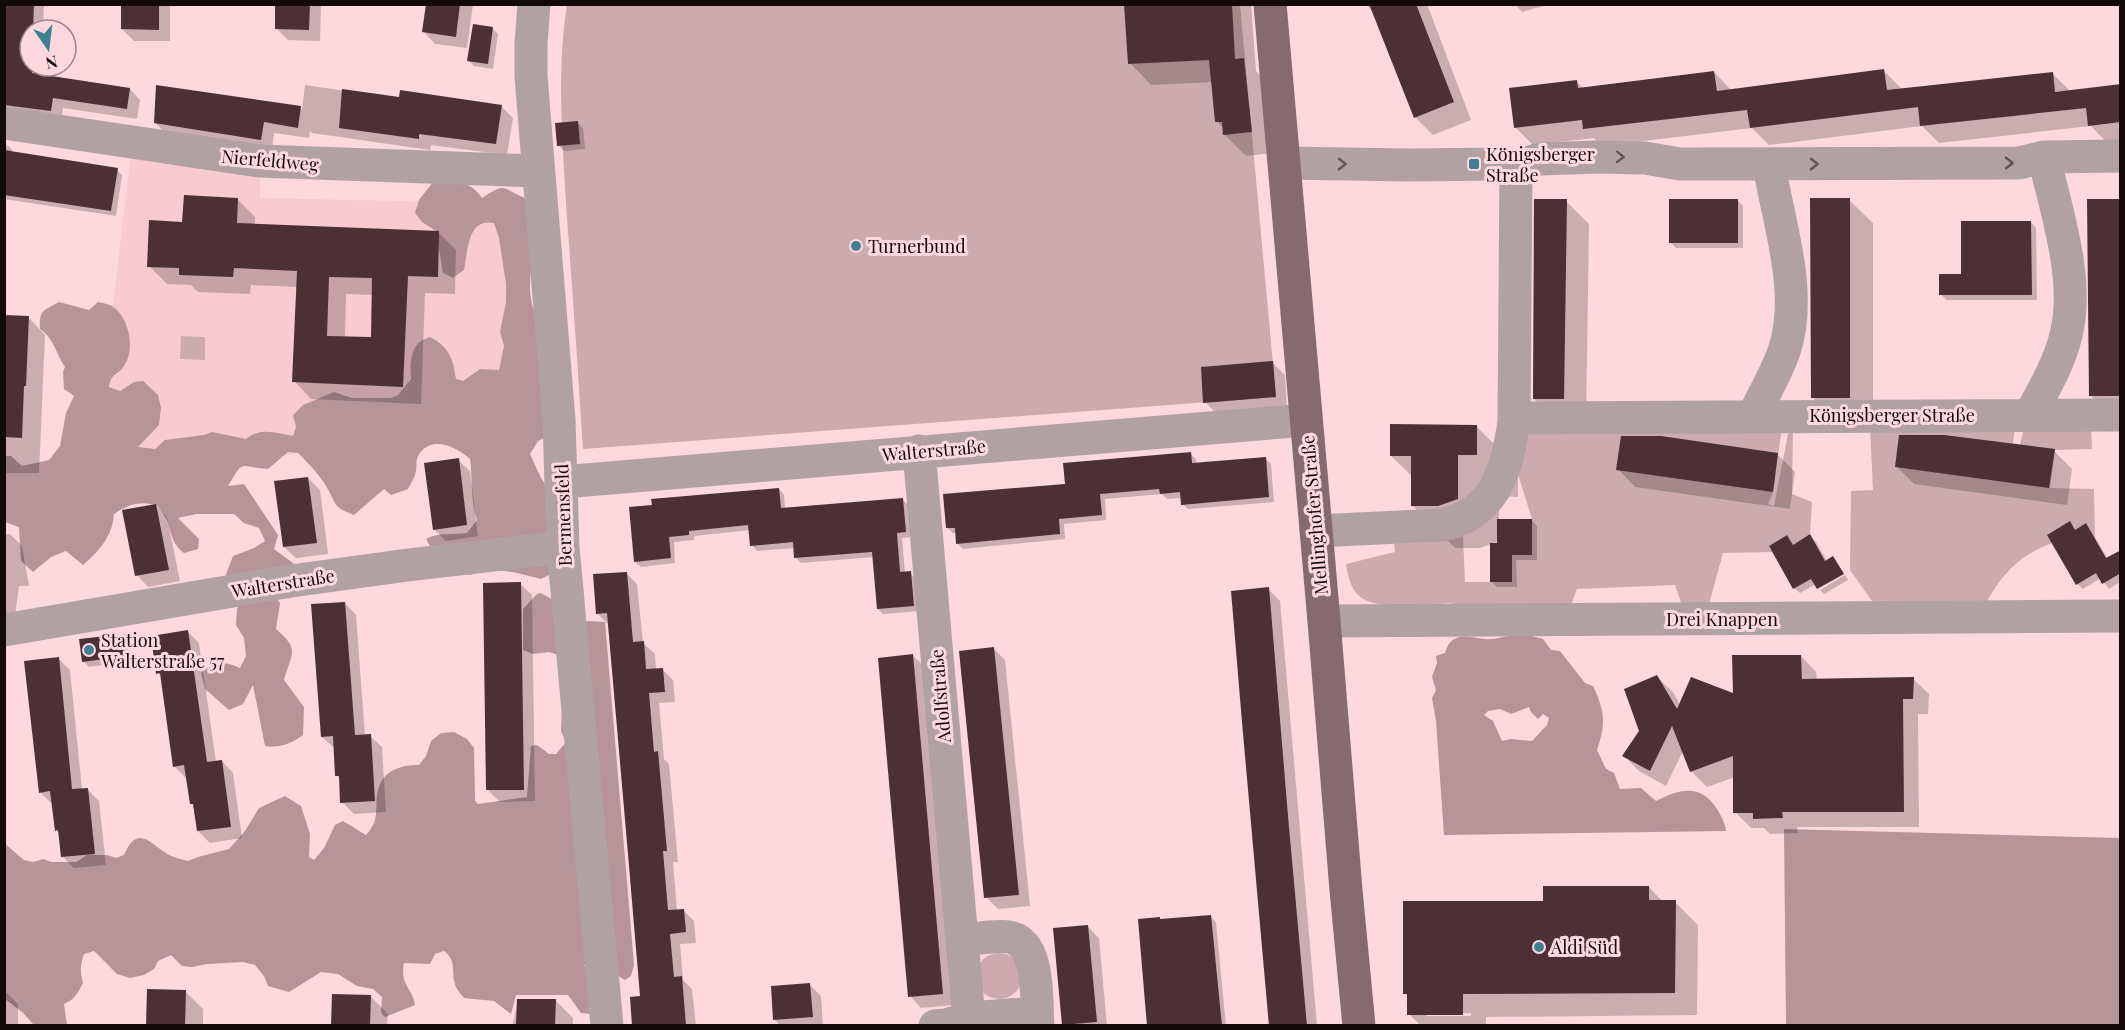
<svg xmlns="http://www.w3.org/2000/svg" width="2125" height="1030" font-family="'Playfair Display',serif">
<style>
.built{fill:#f8cbd2}
.green{fill:#cdaaaf}
.forest{fill:#b7949a;fill-rule:evenodd}
.shadow{fill:#0003;fill-rule:evenodd}
.building{fill:#4c3035;fill-rule:evenodd}
.lines{fill:none;stroke-linecap:round;stroke-linejoin:round}
.minor{stroke:#b1a1a3;stroke-width:33}
.major{stroke:#856a6f;stroke-width:33}
.oneway{stroke:#625456}
.poi-dot{fill:#3f8192;stroke:#fdd8de;stroke-width:2}
.labels{text-anchor:middle;dominant-baseline:central;stroke-width:6;stroke-linejoin:round;paint-order:stroke}
.poi-label{font-size:18px;fill:#13080a;stroke:#fdd8de;text-anchor:start}
.street-label{font-size:18px;fill:#13080a;stroke:#fdd8de}
</style>
<rect width="100%" height="100%" fill="#fdd8de"/>
<!-- built -->
<path class="built" d="M131,153L260,178V198L494,203L510,209L521,422L92,482Z"/>
<!-- green -->
<path class="green" d="M567,5H1240L1276,397L583,449C578,372 573,295 567,218C563,147 556,75 567,5Z
M181,336L205,337V360L180,359Z
M1523,427H1782L1773,492L1768,504L1774,506L1789,429L1793,427L1792,494L1812,502L1810,534L1793,545L1787,535L1769,546L1772,552L1723,553L1708,608H1683L1675,585L1577,589L1569,610L1453,611L1451,603C1427,604 1375,612 1358,595C1350,587 1348,575 1346,564L1395,552L1394,541L1463,536L1465,582H1512V555L1532,554V519L1516,468Z
M1870,427H2015L2013,443L2020,445L2024,428H2091L2092,449L2055,450L2050,488L2094,489L2095,538L2086,523L2075,530L2070,522L2048,534L2052,543C2018,556 2001,575 1984,607L1877,608L1850,570L1851,491L1873,490Z
M976 976a23 23 0 1 1 46 0a23 23 0 1 1-46 0Z"/>
<!-- forest -->
<path class="forest" d="M433,182C455,182 468,178 482,198C507,182 501,188 525,198C528,210 531,223 532,236C535,265 522,294 539,320L549,436L538,441L530,454L541,478L550,491L549,575L541,579L513,572L486,569L470,575L443,570L426,539C437,532 453,535 467,533L477,520C470,499 473,481 470,459C457,448 434,435 420,453C415,459 417,465 416,471C415,477 411,483 408,489L391,495L384,489L354,515C332,507 337,504 326,486C319,474 308,463 298,453L288,452L268,469C238,467 245,458 228,486L244,484L278,535L274,549L301,569L274,595L280,603L276,629C301,650 291,653 284,680L304,707L303,735C290,744 281,748 265,746L253,685L243,704L229,710L205,689L201,673C214,662 224,660 240,668L246,656L244,638L236,625L237,609L240,602L223,582L233,556L254,548L265,541L259,528L244,523L234,514H196L178,518L199,539L198,549L184,553C173,545 172,536 168,523C166,517 161,511 158,506C141,500 128,504 114,514C112,537 100,550 83,565L66,551L51,557L33,572L21,561L19,527L5,522L4,456H11L22,466L49,460L60,446L66,413L74,396L64,389L63,372L65,367C55,352 55,340 40,329C39,310 43,311 59,302L89,310L98,302C103,303 108,304 112,306C129,317 136,349 124,366C117,376 111,373 109,387L120,391L134,382L143,381L158,395L161,408L159,425L138,447L155,449L165,440L204,435L212,432L246,439C260,427 276,433 293,436L296,427L293,415L303,405L334,392L352,398H391L398,395L411,379C410,362 410,342 430,337C449,347 453,358 456,379L463,381L480,369L499,370L504,346L500,332L506,302V284L499,238L494,223C467,218 468,251 464,270L453,278L443,273L436,231L422,222L415,213L419,200Z
M541,593L553,600L563,627L586,621L605,622L634,965L631,976L625,980L594,962L584,965L591,978L592,1014L581,1013L568,995H516L511,1014L494,1001L464,998C461,994 456,989 455,984C451,971 457,961 444,951L435,954L430,964L404,963C400,987 412,986 415,1005L385,1017L381,1013L382,997L373,989L357,986L338,974L321,972L289,992L268,986L264,976L255,965L243,962L207,964L192,967L182,966L171,955L158,961L154,969L144,975L130,978L117,974L94,951L84,954C80,965 80,972 83,983C78,993 74,1000 64,1004L67,1025H34L22,1012L5,999L4,843L24,860L33,862L43,859L51,862H76L87,855H107L116,858L124,855C138,823 150,844 169,855C175,858 182,859 188,861L198,857L229,849L245,831L259,808L285,796L301,806L310,834L309,857L314,860L324,848L335,825L343,821L366,835C369,832 372,827 374,823C378,813 375,800 378,790C383,770 401,765 419,765L426,756L431,741L441,733L454,732L467,739L474,748L475,801L478,804L527,797L531,746L537,745L549,754H556L566,742L561,731L564,657L549,652L533,654L523,650V609L537,594Z
M1523,632L1532,636L1543,639L1551,650L1560,651L1585,683L1593,686C1605,711 1606,724 1597,750L1606,769L1614,773L1620,789L1641,788L1656,801C1679,789 1701,783 1717,809C1721,816 1725,822 1726,831L1444,835L1436,721L1432,698L1436,690L1432,677L1437,663L1436,656L1445,653C1452,630 1467,637 1485,639C1493,640 1515,635 1523,632ZM1529,707L1531,712L1538,719L1543,714L1549,718L1547,725L1532,741L1511,739L1502,741L1493,721L1484,715L1488,711L1500,709L1511,714Z
M1784,829L2120,838V1025H1786Z"/>
<!-- shadow -->
<path class="shadow" d="M4,4H44L43,30H30V66H42V76L130,89L140,100L137,119L63,108L61,121L4,119Z
M122,4H170V41H134L122,29Z
M277,4H321L320,41L288,40L276,28Z
M427,4H473L467,48L435,44L424,32Z
M1126,4H1251L1256,71L1265,81L1272,153L1246,156L1224,134V129L1217,122L1213,82L1151,85L1130,63Z
M1366,4H1427L1471,120L1433,135L1415,117L1374,13Z
M1515,4H1550L1522,12Z
M492,28L498,34L493,69L474,66L468,60Z
M1884,71L1902,89L2052,73L2070,91L2120,86V141L2107,143L2091,126L1939,143L1922,126L1769,145L1752,128L1602,146L1594,138L1533,145L1515,127L1577,82L1584,89L1714,72L1732,91Z
M305,85L400,99L501,106L513,118L507,155L431,145L430,150L312,133L310,131L309,138L274,133L272,150L167,134L155,123L300,108L302,110Z
M577,123L583,128L585,149L564,151L558,145Z
M4,143L12,149V153L117,170L122,175L116,216L4,199Z
M237,199L255,217V225L439,233L456,250L455,294L425,293L421,404L311,399L294,381L298,287L251,285L250,294L198,292L191,285L167,284L149,266L184,223ZM346,294L374,295L372,338L345,337Z
M1737,200L1743,206V248H1676L1671,243Z
M1849,200L1873,223V420H1836L1812,397Z
M2120,200V419H2114L2091,396Z
M1566,201L1589,224L1586,421L1558,422L1534,399Z
M2031,222L2036,228L2037,300H1946L1941,294Z
M4,316L28,317L45,335L39,473H4Z
M1273,363L1285,375L1287,409L1217,414L1205,402Z
M1476,426L1518,468V497L1499,496V521L1531,520L1537,526V560H1516L1517,587H1497L1491,581L1499,541L1480,548H1455L1413,506V477L1391,456Z
M2054,451L2072,469L2067,505L1914,484L1896,466Z
M1190,453L1196,459V464L1265,458L1271,464L1274,502L1188,509L1182,504V498L1167,499L1162,494L1105,499L1106,520L1064,524L1065,539L963,549L958,544L957,533H953L947,528L1066,485Z
M1777,454L1795,472L1790,509L1635,487L1618,469Z
M458,460L470,471L478,536L446,541L434,529Z
M308,478L320,490L328,554L296,558L284,547Z
M779,489L784,495L785,509L902,499L908,505L911,537L902,538L905,573H910L916,579L919,611L883,614L878,609L874,557L801,563L796,558L795,548L757,551L752,545L750,530L694,536V540L674,542L675,563L641,567L635,562L630,509Z
M156,505L167,517L180,581L148,587L137,575Z
M2070,523L2077,531L2086,525L2091,531L2108,559L2120,560V582L2109,589L2101,578L2083,589L2077,584Z
M10,534L22,546L29,586H19L14,623L4,627V535Z
M1810,536L1816,542L1827,561L1833,558L1844,573L1818,587L1816,584L1800,593L1794,588L1787,537L1794,545Z
M626,573L637,584L643,643L655,654L656,670L662,669L673,680L675,702L659,703L664,759L669,764L678,862H673L677,911L683,910L694,921L696,943L680,944L683,980L692,989L696,1026H634L642,997L608,624L597,613Z
M1845,575L1848,580L1824,594L1820,590Z
M520,584L532,595L535,801L500,802L488,790Z
M1268,589L1280,601L1317,1026H1270Z
M345,603L356,615L365,736H370L382,747L386,812L354,814L342,802L340,779L337,775L334,748L322,737Z
M187,631L199,643L216,762L222,761L233,773L242,838L210,843L198,831L188,778H186L174,766L162,677L158,673Z
M124,636L130,641L132,661L89,667L83,661Z
M993,648L1005,660L1030,906L998,909L986,897Z
M913,656L925,667L954,1005L921,1008L910,996Z
M1801,656L1816,672L1817,680L1913,679L1929,694L1928,714H1918L1919,827H1797L1798,833L1770,834L1764,828H1751L1735,812V777L1707,787L1691,771L1683,751L1666,786L1639,771L1624,756L1640,732L1657,677L1673,692L1680,705L1734,695Z
M58,658L70,670L82,789H87L99,801L106,865L74,868L62,856L60,834L56,830L52,804L40,792Z
M1649,887L1663,902H1675L1698,925L1697,1015L1486,1017V1026H1421L1409,1014V998L1405,993L1544,902ZM1424,1013H1471V1016H1427Z
M1211,917L1216,922L1226,1026H1148L1161,921Z
M1087,926L1099,938L1107,1026H1063L1055,929Z
M809,984L821,996L823,1026H781L775,1020Z
M4,990L18,1004V1026H4Z
M185,991L203,1009V1026H148Z
M370,996L388,1014L387,1026H332Z
M518,1000H555L573,1018V1026H514L513,1024Z"/>
<!-- building -->
<path class="building" d="M4,4H34L33,30H30V66H32V73L130,88L127,109L53,98L51,111L4,105Z
M121,4H159V30L121,29Z
M275,4H310L309,30L275,29Z
M426,4H460L456,37L422,32Z
M1124,4H1232L1235,59L1244,58L1252,132L1223,135L1222,122H1215L1209,60L1128,64Z
M1369,4H1416L1454,102L1414,118Z
M473,24L493,27L488,64L467,61Z
M1884,69L1887,90L2053,72L2055,92L2121,84V122L2088,126L2086,108L1920,126L1918,107L1750,128L1747,110L1583,129L1582,120L1514,128L1509,88L1577,80L1578,88L1714,71L1717,91Z
M156,85L301,106L298,128L264,122L261,140L154,123Z
M342,89L399,97L400,90L502,105L496,144L419,134V139L339,128Z
M578,121L580,144L557,146L555,123Z
M4,150L118,168L111,211L4,195Z
M184,195L238,198L237,223L439,231L438,277L408,276L403,387L292,382L297,271L234,268L233,277L179,275V268L147,267L149,220L182,222ZM329,277L372,278L371,337L327,336Z
M1810,198H1850V398H1811Z
M1534,199H1567L1564,399H1533Z
M1669,199H1738V243H1669Z
M2087,199H2121V396H2089Z
M1961,221H2031L2032,295H1939V274H1961Z
M4,315L29,316L26,386H24L22,438L4,437Z
M1273,361L1276,397L1203,403L1201,367Z
M1390,424L1477,425V455H1458V499L1438,506H1411V456H1390Z
M1899,435H1944L2055,449L2049,488L1895,467Z
M1621,436H1661L1778,453L1773,492L1616,470Z
M1191,452L1192,463L1266,457L1269,497L1181,505L1180,492L1160,494L1159,489L1100,494L1102,515L1059,519L1060,534L956,544L955,528H946L943,494L1065,484L1063,463Z
M459,458L467,525L433,530L424,463Z
M308,477L317,543L283,547L274,481Z
M779,488L781,508L903,498L906,532L897,533L900,572L911,571L914,606L877,609L872,552L794,558L793,542L750,546L748,525L689,531V535L669,537L671,558L634,562L629,507L652,505L651,499Z
M156,504L169,570L135,576L122,510Z
M1497,519H1532V555H1512V582H1490V543H1497Z
M2070,521L2075,530L2086,523L2106,558L2121,550V573L2102,584L2096,573L2076,585L2047,535Z
M1810,534L1825,561L1833,556L1844,574L1817,589L1811,579L1793,589L1769,546L1787,535L1793,545Z
M627,572L633,642L644,641L646,669L663,668L665,692L649,693L654,752L658,751L667,851H663L668,910L684,909L686,932L670,934L674,977L682,976L686,1026H632L630,997L640,996L628,854L607,613L596,614L593,574Z
M521,582L524,790H486L483,583Z
M1269,587L1288,816L1307,1026H1269L1242,722L1231,591Z
M345,602L355,735L371,734L375,801L340,803L339,776H335L333,736L321,737L311,604Z
M188,630L207,762L222,760L231,827L197,831L193,804H190L184,765L173,767L160,673L156,674L151,636Z
M125,634L127,656L82,662L79,639Z
M994,647L1019,895L984,898L959,651Z
M913,654L943,994L908,997L878,658Z
M1732,655H1801L1802,679L1914,677L1913,699H1903L1904,812H1782L1783,818L1753,819V813H1733V756L1690,772L1672,726L1650,771L1622,756L1639,731L1624,689L1657,675L1677,709L1691,677L1733,693Z
M59,657L72,789L88,788L95,854L61,857L58,830L55,831L50,791L39,793L24,661Z
M1543,886H1649V900H1676L1675,993L1463,994V1015H1407V994H1403V901H1543Z
M1211,915L1222,1026H1147L1138,919L1160,917V919Z
M1088,925L1097,1022L1062,1025L1053,928Z
M810,983L813,1017L773,1020L771,986Z
M147,989L186,990L185,1026H146Z
M332,994L371,995L370,1026H331Z
M517,999H556L555,1026H516Z"/>
<g class="lines">
<!-- minor -->
<path class="minor" d="M534,4L531,43V76L559,420L563,547L607,1026
M4,123L259,161L538,171
M1284,163L1409,165L1501,164L1516,166L1540,159L1598,157L1645,158L1680,164L2019,163L2044,157L2120,156
M1754,415C1764,393 1778,371 1785,348C1803,290 1778,222 1769,164
M2030,415C2044,389 2059,364 2066,335C2080,279 2056,211 2044,157
M1514,418L2120,415
M919,451L962,940C977,939 995,935 1009,937C1041,942 1036,1002 1038,1026
M562,482L1306,420
M1316,531L1441,525C1495,515 1507,470 1514,422L1516,166
M1324,621L2120,616
M4,630L291,581L408,565L563,547
M962,940L969,1018
M935,1026L946,1025L969,1018L1037,1013"/>
<!-- major -->
<path class="major" d="M1270,4L1324,621L1346,890L1359,1026"/>
</g>
<!-- one-way arrows -->
<defs><path id="oneway-chevron" d="M-2-3.5L2.5 0L-2 3.5" fill="none" stroke-width="1.6" stroke-linecap="round" stroke-linejoin="round" transform="scale(1.5)"/></defs>
<g class="oneway">
<use href="#oneway-chevron" transform="translate(1620 157) rotate(2)"/>
<use href="#oneway-chevron" transform="translate(2009 163)"/>
<use href="#oneway-chevron" transform="translate(1342 164) rotate(1)"/>
<use href="#oneway-chevron" transform="translate(1814 164)"/>
</g>
<!-- markers -->
<g class="poi-dot">
<rect x="1468" y="158" width="12" height="12" rx="3"/>
<circle cx="856" cy="246" r="6"/>
<circle cx="89" cy="650" r="6"/>
<circle cx="1539" cy="947" r="6"/>
</g>
<g class="labels">
<!-- poi labels -->
<g class="poi-label">
<text x="1486" y="154">Königsberger<tspan x="1486" dy="21">Straße</tspan></text>
<text x="868" y="246">Turnerbund</text>
<text x="101" y="640">Station<tspan x="101" dy="21">Walterstraße 57</tspan></text>
<text x="1551" y="947">Aldi Süd</text>
</g>
<!-- street labels -->
<g class="street-label">
<text transform="translate(270 160) rotate(5)">Nierfeldweg</text>
<text x="1892" y="415">Königsberger Straße</text>
<text transform="translate(934 450) rotate(-5)">Walterstraße</text>
<text transform="translate(563 515) rotate(-92)">Bermensfeld</text>
<text transform="translate(1314 515) rotate(-95)">Mellinghofer Straße</text>
<text transform="translate(283 583) rotate(-9)">Walterstraße</text>
<text x="1722" y="619">Drei Knappen</text>
<text transform="translate(940 696) rotate(-95)">Adolfstraße</text>
</g>
</g>
<!-- border -->
<rect width="2125" height="1030" fill="none" stroke="#13080a" stroke-width="12"/>
<!-- north arrow -->
<g transform="translate(48 48) rotate(166)"><circle r="28" fill="#fdd8de" stroke="#9f8589" stroke-width="1.5"/>
<path d="M0-4.5L10 22L0 15L-10 22Z" fill="#3f8192"/>
<text y="-9" font-size="16" font-weight="bold" text-anchor="middle" fill="#13080a">N</text>
</g>
</svg>
